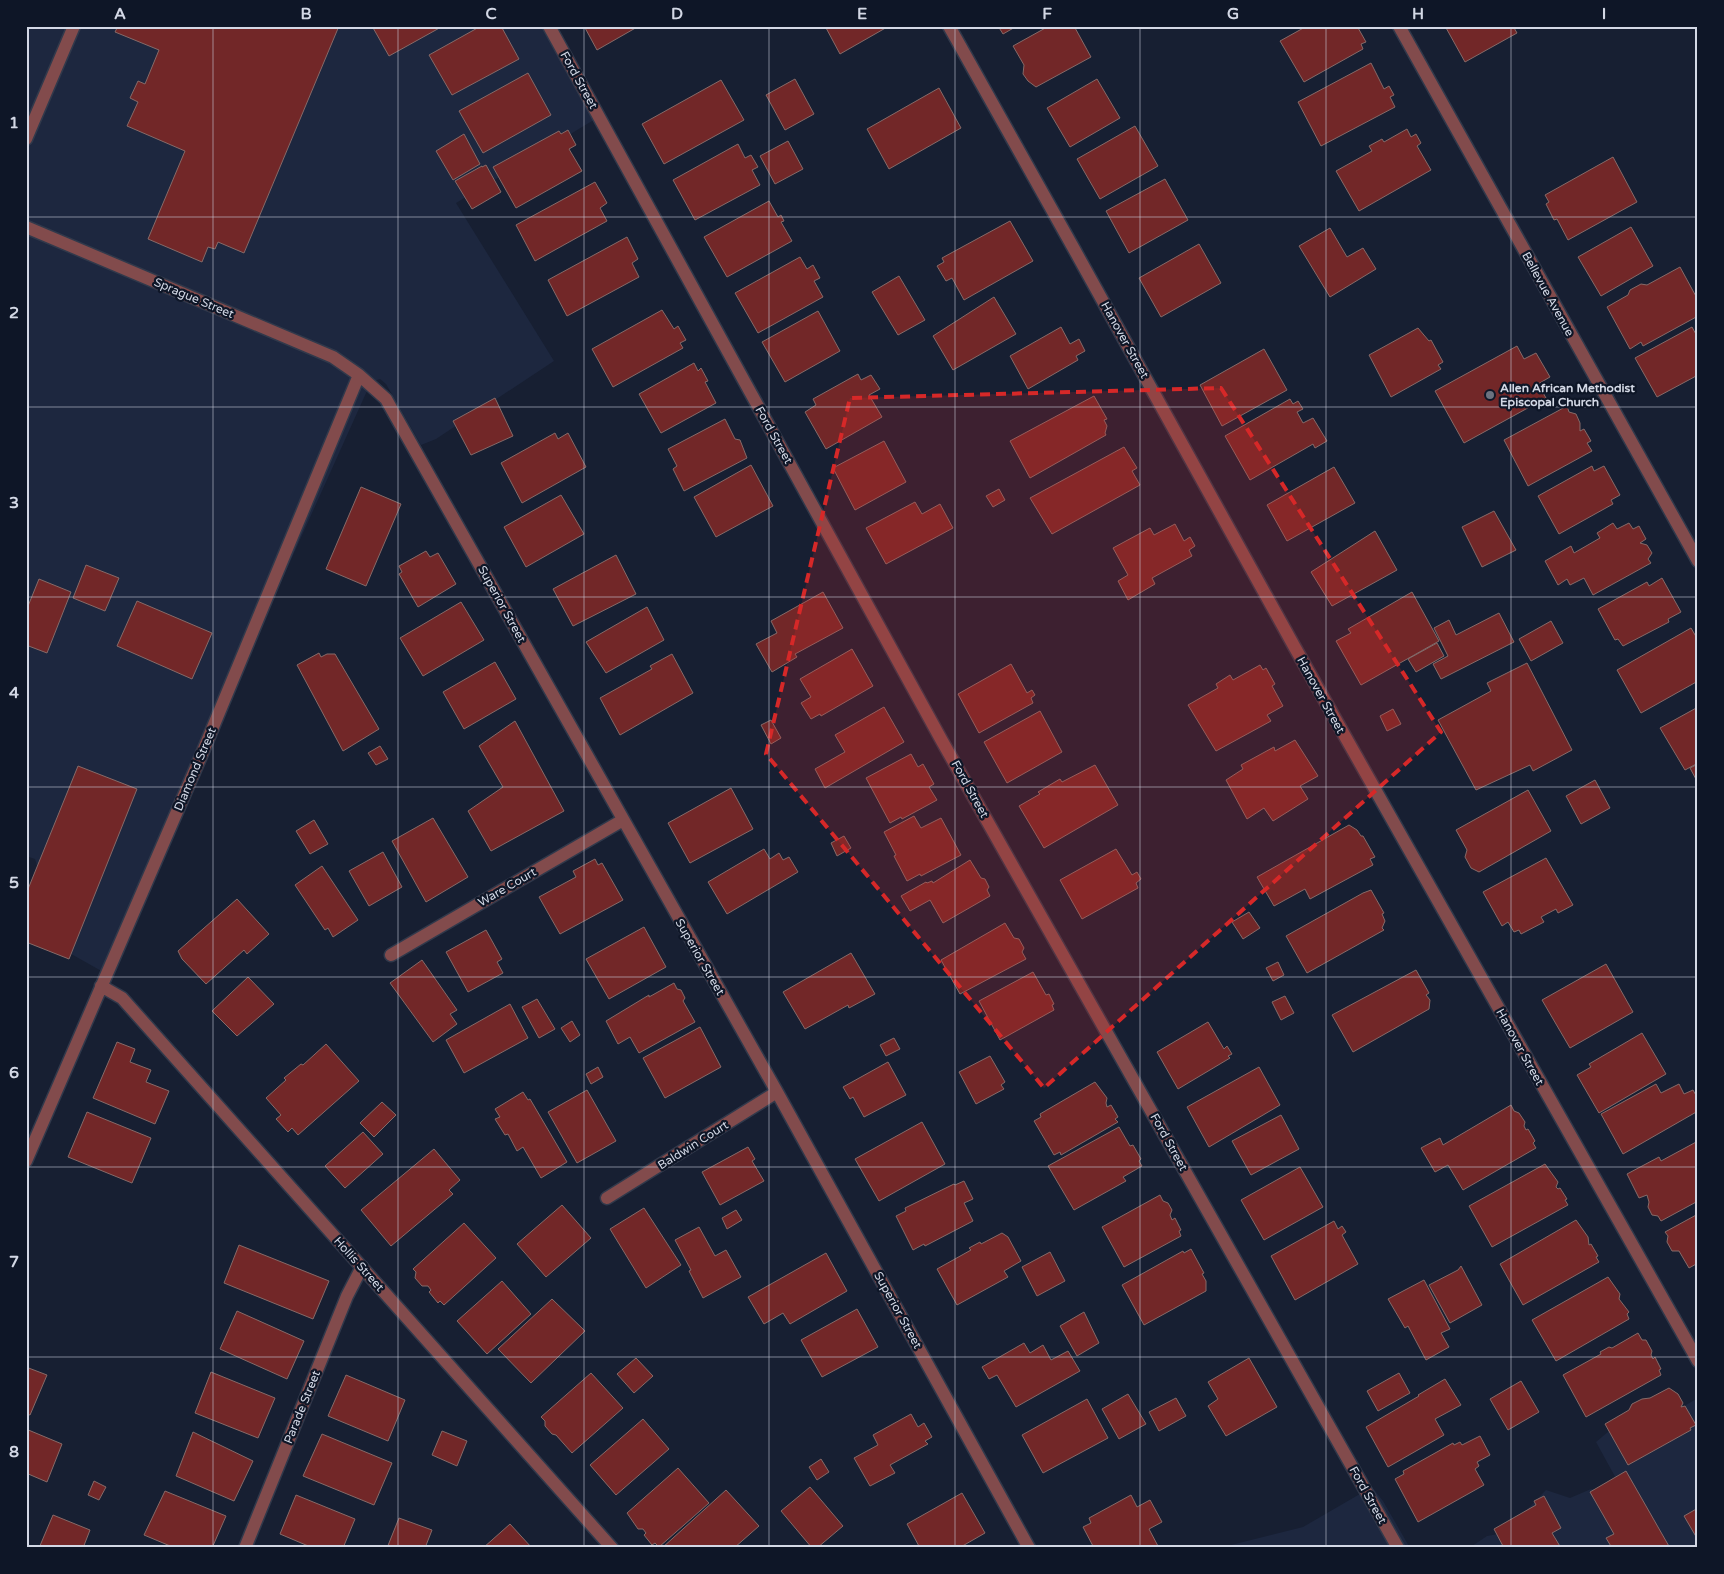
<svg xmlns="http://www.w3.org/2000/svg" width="1724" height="1574" font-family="'Varela Round',sans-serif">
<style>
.built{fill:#1d273f}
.building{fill:#722728;stroke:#866a68}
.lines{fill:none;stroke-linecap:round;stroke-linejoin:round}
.minor-casing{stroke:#31394b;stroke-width:15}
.tertiary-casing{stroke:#31394b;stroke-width:15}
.minor{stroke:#824b4c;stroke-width:12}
.tertiary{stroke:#824b4c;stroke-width:12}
.marked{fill:#d62828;fill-opacity:0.2;stroke:#d62828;stroke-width:4;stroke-dasharray:10 6;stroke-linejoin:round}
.grid{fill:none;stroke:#d3d8e5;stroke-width:1;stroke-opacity:0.55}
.worship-dot{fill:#6b7280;stroke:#0e1627;stroke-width:2}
.labels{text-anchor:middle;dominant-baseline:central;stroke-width:4.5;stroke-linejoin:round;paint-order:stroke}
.street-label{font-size:12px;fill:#d3d8e5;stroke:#0e1627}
.poi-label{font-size:12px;font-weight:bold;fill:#d3d8e5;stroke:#0e1627;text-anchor:start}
.neatline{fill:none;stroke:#d3d8e5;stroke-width:2}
.grid-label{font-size:16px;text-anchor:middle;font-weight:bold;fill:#d3d8e5}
</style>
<rect width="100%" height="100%" fill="#171f32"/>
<!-- built -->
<path class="built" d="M26,26H555L602,115L456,203L554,361L436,439L421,445L386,384L380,379L371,382L105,973L32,932L45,893L35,859L26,856Z
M1698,1398V1548H1469L1487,1536L1504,1533L1546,1490L1570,1498L1591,1489L1624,1493L1596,1442L1609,1431L1648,1427Z
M1372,1487L1383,1501L1410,1548H1219L1303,1527Z"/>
<!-- building -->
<path class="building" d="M118,26H339L244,253L218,242L215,249L208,247L202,262L148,239L185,151L127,126L138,102L130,98L138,81L145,84L159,50L115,32Z
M372,26H443L389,56Z
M481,26H501L519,59L452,95L429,55Z
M584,26H639L597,50Z
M825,26H889L840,54Z
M998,26H1017L1003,34Z
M1049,26H1074L1091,57L1036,87L1028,81L1023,74L1024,65L1013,46Z
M1307,26H1357L1366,42L1361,44L1363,49L1304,82L1280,41Z
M1445,26H1513L1517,33L1465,62Z
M1371,63L1384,89L1389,86L1394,95L1390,97L1395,107L1321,146L1298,102Z
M528,73L551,115L483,153L459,111Z
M795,79L814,114L785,130L766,95Z
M1097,79L1120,118L1070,147L1047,108Z
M721,80L744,120L664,164L642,124Z
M939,88L961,128L889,169L867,129Z
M1135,126L1158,166L1100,199L1077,159Z
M1407,129L1411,137L1416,134L1421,143L1417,146L1431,170L1359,211L1336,171L1372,151L1369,146L1382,139L1384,142Z
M568,130L576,145L569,149L582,171L516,208L493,167L559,131L561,134Z
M464,134L480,164L453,180L436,151Z
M788,141L803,169L775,184L760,156Z
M738,144L745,158L751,155L758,167L752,170L760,185L695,220L673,180Z
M1613,157L1637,202L1568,240L1557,219L1554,220L1546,204L1549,202L1545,195Z
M486,165L501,192L472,209L455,181L482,166V167Z
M1165,179L1188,220L1129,253L1106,211Z
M595,182L607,203L600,208L607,221L535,261L516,225Z
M769,201L778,217L781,215L784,221L781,222L792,241L727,277L704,237Z
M1010,221L1033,261L964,300L952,278L946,281L937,266L944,262L942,258Z
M1631,227L1653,266L1601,296L1578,257Z
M1330,228L1347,257L1363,248L1376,269L1330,297L1299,246Z
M627,237L638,259L632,263L639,277L567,316L548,280Z
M1199,244L1221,283L1161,317L1139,278Z
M800,257L807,269L813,265L820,278L814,281L823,297L758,333L735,293Z
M1680,267L1698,300V316L1643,346L1641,342L1630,349L1607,307L1628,295L1630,290L1641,284L1647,285Z
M899,276L925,320L898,335L872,292Z
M994,297L1016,334L953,370L933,336Z
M662,310L674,329L678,326L686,340L680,343L683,348L613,387L592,349Z
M818,311L840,351L785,382L762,342Z
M1061,327L1070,344L1079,339L1085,351L1076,356L1078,360L1028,389L1010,356Z
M1692,327L1698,338V375L1657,397L1635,358Z
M1418,328L1429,341L1431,340L1443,362L1438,365L1441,369L1391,397L1369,355Z
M1517,346L1524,359L1536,353L1550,377L1538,384L1546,398L1464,443L1435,391Z
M1264,349L1287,390L1222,426L1200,385Z
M694,363L698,371L701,368L708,381L705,382L716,403L661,433L639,394Z
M858,374L861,380L871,375L880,389L869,395L882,417L826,449L805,412L816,405L813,399Z
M1094,396L1107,419L1104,420L1107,426L1105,433L1106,435L1030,478L1010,441Z
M495,398L513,436L471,455L453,421Z
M1290,399L1293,404L1298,401L1303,409L1297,412L1303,423L1313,418L1327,441L1315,448L1313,444L1250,480L1225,436Z
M1567,406L1569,412L1576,414L1580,423V431L1584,429L1591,441L1587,443L1592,451L1528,486L1504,440Z
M725,419L735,439L740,440L747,458L684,491L673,469L677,466L668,449Z
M555,433L558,439L568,433L586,467L522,503L501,463Z
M884,441L906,482L855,510L833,468Z
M1124,447L1137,468L1132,471L1140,485L1052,534L1030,498Z
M751,465L773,506L716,537L694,497Z
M1592,466L1594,471L1604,466L1620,495L1611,500L1613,504L1559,534L1538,496Z
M1334,467L1355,503L1287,541L1267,505Z
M361,487L401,504L366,586L326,569Z
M999,489L1005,500L993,507L986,496Z
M561,495L584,534L526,567L504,527Z
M915,502L922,514L940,504L953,528L886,564L866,528Z
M1494,511L1516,550L1482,567L1462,527Z
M1613,523L1617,529L1629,523L1633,529L1639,526L1646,539L1640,543L1647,545L1652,553L1648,559L1651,563L1593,595L1584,578L1570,585L1567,579L1558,585L1545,561L1571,546L1574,553L1600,538L1597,533Z
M1175,524L1184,541L1190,537L1195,546L1189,550L1192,556L1152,578L1155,584L1128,600L1118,581L1128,575L1113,548L1150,528L1154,535Z
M1375,531L1397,570L1332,606L1311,572Z
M426,551L430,557L438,553L456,584L418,607L399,574L402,572L399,566Z
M616,555L636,594L573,626L553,589Z
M86,565L119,578L105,611L73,598Z
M1662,578L1681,612L1668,619L1669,622L1623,646L1618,639L1615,640L1598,609L1647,582L1649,586Z
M39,579L71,592L47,653L26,645V611Z
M823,592L843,628L795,654L797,657L772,672L756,644L777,633L771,621Z
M1412,592L1439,641L1361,685L1336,641L1351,633L1348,629Z
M137,601L212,633L192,679L117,646Z
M461,602L484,640L423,676L400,638Z
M647,607L664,640L606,673L586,642Z
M1499,613L1514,642L1441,679L1433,664L1448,656L1434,628L1449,620L1456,635Z
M1551,621L1563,643L1531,661L1519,639Z
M1691,628L1698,640V681L1641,713L1617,670Z
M1437,643L1444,656L1416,672L1408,659Z
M852,649L873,686L821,716L820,714L811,719L801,703L811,697L800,679Z
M319,653L321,657L327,654H335L379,729L343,751L297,665Z
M672,654L693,693L620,735L600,698L652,669L650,666Z
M495,662L516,699L464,729L443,692Z
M1527,663L1572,750L1533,771L1530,765L1476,790L1438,720L1491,691L1487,683Z
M1011,664L1027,693L1032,690L1035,695L1031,698L1033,703L979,733L958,694Z
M1260,665L1263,670L1266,668L1275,684L1272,686L1283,706L1267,715L1271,721L1216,751L1188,705L1218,688L1216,684L1230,675L1233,680Z
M884,707L904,742L825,788L815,769L845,752L835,735Z
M1698,707V763L1685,770L1660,728Z
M1393,709L1401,724L1387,731L1380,716Z
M1040,711L1062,752L1007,783L984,742Z
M771,720L781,738L771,744L761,725Z
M515,721L564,811L491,851L468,811L503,787L479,746Z
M1295,740L1318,776L1300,786L1308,799L1273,821L1264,808L1247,819L1226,780L1243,769L1241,765L1274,747L1275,751Z
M380,746L388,759L376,765L368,753Z
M911,754L918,767L923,764L934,784L929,787L937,800L902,819L901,817L890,823L866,778Z
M1698,764V783L1690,768Z
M1095,765L1118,805L1044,848L1019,806L1040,794L1038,792L1060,779L1062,782Z
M78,766L137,789L69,959L26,942V894Z
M1595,780L1610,808L1581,824L1566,796Z
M731,788L753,829L690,863L668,823Z
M1528,790L1551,831L1479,872L1471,868L1465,857L1467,850L1456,830Z
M914,816L921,828L941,818L961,855L921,876L920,874L907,881L894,856L896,855L884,832Z
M433,818L468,877L426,902L392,841Z
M314,820L328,844L310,854L296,831Z
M1349,825L1357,830L1361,836H1363L1375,857L1370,859L1373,865L1310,899L1305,889L1274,906L1257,877Z
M844,836L851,848L837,856L831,843Z
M764,849L770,859L779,853L783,860L789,857L798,872L727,914L708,882Z
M1116,849L1132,875L1137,872L1141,879L1136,883L1138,888L1082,919L1060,880Z
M383,852L402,887L369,906L349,871Z
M1546,858L1573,905L1558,913L1556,909L1541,917L1544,922L1521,934L1519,930L1514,932L1508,922L1502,926L1483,892Z
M595,859L598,865L602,863L623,900L560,934L539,897L576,877L573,871Z
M970,860L981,878L985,879L989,887L987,890L990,896L943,923L930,900L910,911L901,896L926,882L927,883L932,881L933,883Z
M322,866L358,920L333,937L328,928L325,930L295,885Z
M1371,890L1384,913L1382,914L1385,921L1382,928L1384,930L1307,973L1286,936L1363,893Z
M237,899L269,934L247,954L244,950L206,984L182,959L178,951Z
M1249,912L1260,928L1243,939L1232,922Z
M1005,923L1014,938L1019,939L1024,948L1022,952L1026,959L960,994L941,960Z
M644,927L666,967L609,999L586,959Z
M486,930L502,959L497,962L503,973L468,992L446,952Z
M851,953L875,994L849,1008L848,1005L805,1029L783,992Z
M422,960L457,1010L450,1014L457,1024L433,1042L390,983Z
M1278,962L1284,975L1273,981L1266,968Z
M1606,964L1633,1012L1570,1048L1542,1000Z
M1416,970L1429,993L1426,995L1430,1000L1429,1009L1353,1052L1332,1015Z
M1033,972L1046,995L1049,994L1054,1004L1052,1005L1054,1010L1000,1040L979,1001Z
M248,977L274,1004L237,1036L212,1011Z
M674,983L677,989L681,990L685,998L683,1001L695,1022L639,1053L630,1037L618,1044L606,1021L649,995V997Z
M1285,996L1294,1013L1281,1020L1272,1002Z
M537,999L555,1029L539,1038L522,1007Z
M510,1004L528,1038L464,1073L446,1040Z
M572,1021L580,1035L570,1042L561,1028Z
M1208,1022L1224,1049L1227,1046L1232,1054L1228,1056L1230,1058L1178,1089L1157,1052Z
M700,1027L721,1067L665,1098L643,1058Z
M1642,1033L1666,1074L1599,1113L1577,1075L1591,1067L1589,1064Z
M894,1038L900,1049L886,1056L880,1045Z
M117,1042L135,1049L130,1062L151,1070L146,1082L169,1091L155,1124L93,1098Z
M326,1044L359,1081L298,1135L292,1128L288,1132L276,1119L281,1115L266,1098L286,1080L284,1078L301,1064L303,1065Z
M990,1056L1005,1082L1001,1085L1004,1089L976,1104L959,1072Z
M888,1062L906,1095L864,1117L853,1097L850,1099L843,1087Z
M598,1067L603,1077L591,1084L586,1074Z
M1259,1067L1280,1105L1209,1147L1187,1107Z
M1095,1082L1107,1098L1106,1103L1107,1107L1111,1105L1118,1117L1115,1119L1118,1122L1061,1155L1060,1152L1054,1155L1034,1121L1041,1117L1040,1114Z
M1656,1084L1661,1093L1679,1084L1684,1094L1693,1090L1698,1099V1111L1623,1154L1601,1114Z
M587,1090L616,1141L577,1163L548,1112Z
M523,1092L528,1100L530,1099L567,1162L541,1178L523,1147L517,1151L508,1134L505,1135L495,1119L500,1117L495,1109Z
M382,1102L396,1115L374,1137L360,1123Z
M1511,1105L1514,1111L1519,1113L1525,1122L1524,1126L1526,1130L1528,1129L1535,1141L1533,1143L1536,1148L1463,1190L1448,1165L1435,1172L1421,1148L1440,1138L1443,1145Z
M87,1112L151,1138L132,1183L68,1157Z
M1281,1115L1299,1149L1251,1175L1232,1141Z
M922,1122L945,1164L879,1201L855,1159Z
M1119,1127L1130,1146L1133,1145L1141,1159L1139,1161L1142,1166L1123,1177L1126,1181L1074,1210L1048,1166Z
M363,1132L383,1154L345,1188L325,1166Z
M1698,1141V1201L1661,1221L1658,1216L1652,1215L1648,1207L1649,1202L1647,1195L1639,1198L1627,1174L1659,1157L1661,1161Z
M748,1147L755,1159L752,1161L764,1181L720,1205L702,1172Z
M434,1149L460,1180L449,1190L453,1194L391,1246L361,1210Z
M1545,1164L1558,1182L1556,1187L1558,1189L1560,1188L1567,1199L1565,1200L1568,1205L1492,1247L1469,1206Z
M1300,1167L1323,1207L1264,1240L1241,1200Z
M964,1181L973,1199L964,1203L973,1221L925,1246L924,1244L913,1250L896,1216L906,1211L905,1208L954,1184L955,1185Z
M1160,1195L1163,1201L1168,1203L1172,1210L1170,1215L1172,1220L1175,1218L1181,1230L1179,1231L1181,1236L1124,1267L1102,1227Z
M562,1205L591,1238L546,1277L517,1244Z
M644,1208L681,1265L646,1288L610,1229Z
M736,1210L742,1220L727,1229L722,1218Z
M1698,1214V1263L1689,1268L1679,1251H1672L1667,1242L1668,1236L1665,1232Z
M1576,1220L1588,1237L1589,1245L1591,1244L1598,1256L1596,1257L1599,1262L1523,1305L1500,1264Z
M1334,1221L1338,1229L1342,1226L1346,1232L1342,1235L1358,1264L1295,1300L1271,1256Z
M464,1223L496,1258L444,1305L440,1301L438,1303L429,1292L431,1290L428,1286H422L415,1278L416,1272L413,1269Z
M699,1227L715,1256L726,1250L741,1277L703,1298L689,1271L691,1270L675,1240Z
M1002,1233L1008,1237L1021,1261L1004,1271L1008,1277L957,1305L937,1269L971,1250L969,1248L980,1242L981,1244Z
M239,1245L329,1281L313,1319L224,1283Z
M1191,1249L1204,1273L1202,1274L1206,1281V1291L1144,1325L1122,1285L1183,1251L1184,1253Z
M1050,1252L1065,1281L1037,1296L1022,1267Z
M826,1253L847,1291L790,1324L783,1313L764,1324L748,1297Z
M1461,1266L1482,1305L1450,1323L1429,1285L1458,1270Z
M1608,1277L1620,1294L1619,1299L1629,1312L1627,1314L1629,1319L1556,1361L1532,1320Z
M1424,1280L1450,1329L1441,1333L1449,1347L1426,1360L1408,1326L1405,1328L1388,1299Z
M502,1281L531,1314L487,1354L457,1321Z
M552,1299L585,1331L531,1383L498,1349Z
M857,1309L878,1347L822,1377L801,1340Z
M237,1311L304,1341L287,1379L220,1349Z
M1084,1312L1099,1343L1077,1356L1060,1326Z
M1638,1333L1642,1340H1646L1652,1351L1651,1355L1653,1359L1655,1357L1661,1369L1659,1370L1661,1375L1586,1417L1563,1375L1601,1354L1600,1352L1609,1347L1612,1348Z
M1024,1343L1030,1353L1043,1345L1051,1360L1068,1351L1080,1371L1016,1407L997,1375L989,1379L982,1367Z
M636,1358L653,1376L634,1393L617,1374Z
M1249,1358L1277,1407L1226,1436L1208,1406L1218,1399L1208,1382Z
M26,1367L47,1375L30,1415L26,1414Z
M211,1372L275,1398L258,1438L195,1413Z
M591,1373L623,1408L572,1453L556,1435L552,1434L545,1426V1421L541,1417Z
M1399,1373L1410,1393L1378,1411L1367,1391Z
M346,1375L405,1400L388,1441L328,1416Z
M1445,1379L1461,1405L1435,1419L1444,1435L1388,1467L1366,1427L1419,1396L1418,1395Z
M1521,1381L1539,1412L1508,1430L1490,1399Z
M1669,1388L1678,1394L1683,1403L1681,1407L1685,1406L1696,1425L1690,1428L1691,1430L1628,1465L1605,1424L1629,1410L1632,1404L1642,1399L1650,1398Z
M1128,1394L1146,1424L1119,1439L1102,1409Z
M1176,1398L1186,1416L1159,1431L1149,1412Z
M1087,1399L1108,1438L1043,1473L1022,1435Z
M911,1414L918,1427L924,1423L932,1437L925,1441L928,1444L890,1465L895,1473L870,1486L854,1458L878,1445L873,1435Z
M643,1419L669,1449L616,1495L590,1465Z
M26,1429L62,1444L47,1482L26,1473Z
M442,1431L467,1441L457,1466L432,1455Z
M193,1432L253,1461L234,1501L176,1476Z
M322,1434L392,1463L374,1505L303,1476Z
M1480,1436L1490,1455L1477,1462L1479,1466L1475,1469L1484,1485L1418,1522L1395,1479L1404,1474L1403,1471L1453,1443L1454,1445L1460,1442L1462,1445Z
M821,1459L829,1472L817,1480L809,1467Z
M678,1468L709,1503L659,1547L655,1543L652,1545L644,1535L646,1533L643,1529H638L627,1513Z
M1626,1471L1670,1548H1612L1606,1538L1614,1534L1590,1492Z
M94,1481L106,1487L99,1500L88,1495Z
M810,1487L843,1526L817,1548H812L781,1511Z
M726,1490L759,1526L734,1548H662Z
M165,1491L226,1516L212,1548H175L144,1535Z
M962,1493L985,1533L959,1548H920L907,1524Z
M296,1495L355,1519L343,1548H313L280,1534Z
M1131,1495L1137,1507L1150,1500L1162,1522L1149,1529L1159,1548H1094L1083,1527L1091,1523L1089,1518Z
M1544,1496L1561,1528L1552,1533L1561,1548H1504L1494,1529L1536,1505L1534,1501Z
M1698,1508V1540L1684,1516Z
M53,1515L90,1530L83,1548H39Z
M399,1518L432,1530L425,1548H387Z
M510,1524L532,1548H483Z"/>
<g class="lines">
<defs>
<path id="minor" d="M549,26L942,741L1398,1548
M949,26L1074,249L1294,646L1698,1361
M1399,26L1698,561
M26,227L333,357L359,375L386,399L777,1092L1029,1548
M391,955L623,820
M101,986L122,998L612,1548
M26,1161L201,756L359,375
M607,1198L777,1092
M245,1548L347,1296L362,1267"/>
<path id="tertiary" d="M26,139L74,26"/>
</defs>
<!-- minor casing -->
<use href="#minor" class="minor-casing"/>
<!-- tertiary casing -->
<use href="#tertiary" class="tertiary-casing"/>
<!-- minor -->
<use href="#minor" class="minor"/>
<!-- tertiary -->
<use href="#tertiary" class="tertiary"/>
</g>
<!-- marked area -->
<path class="marked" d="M1221,388L1441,732L1044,1088L766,754L850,398Z"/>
<!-- grid -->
<path class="grid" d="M213,26V1548M398,26V1548M584,26V1548M769,26V1548M955,26V1548M1140,26V1548M1326,26V1548M1511,26V1548M26,217H1698M26,407H1698M26,597H1698M26,787H1698M26,977H1698M26,1167H1698M26,1357H1698"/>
<!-- markers -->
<circle class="worship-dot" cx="1490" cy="395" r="5"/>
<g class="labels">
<!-- street labels -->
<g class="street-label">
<text transform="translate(579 80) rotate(61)">Ford Street</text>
<text transform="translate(1548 294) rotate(61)">Bellevue Avenue</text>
<text transform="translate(194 298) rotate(23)">Sprague Street</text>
<text transform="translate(1125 340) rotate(61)">Hanover Street</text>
<text transform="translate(774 435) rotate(61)">Ford Street</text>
<text transform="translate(502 604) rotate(61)">Superior Street</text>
<text transform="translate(1321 695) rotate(61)">Hanover Street</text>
<text transform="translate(195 769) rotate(-67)">Diamond Street</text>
<text transform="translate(970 789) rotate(61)">Ford Street</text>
<text transform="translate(507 887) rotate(-30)">Ware Court</text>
<text transform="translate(700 957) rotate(60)">Superior Street</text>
<text transform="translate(1520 1047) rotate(61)">Hanover Street</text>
<text transform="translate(1169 1142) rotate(61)">Ford Street</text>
<text transform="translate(693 1145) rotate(-32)">Baldwin Court</text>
<text transform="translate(359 1264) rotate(48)">Hollis Street</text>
<text transform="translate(898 1310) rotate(61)">Superior Street</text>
<text transform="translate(302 1407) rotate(-68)">Parade Street</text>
<text transform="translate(1368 1495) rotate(61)">Ford Street</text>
</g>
<!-- poi labels -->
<g class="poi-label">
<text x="1500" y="388">Allen African Methodist<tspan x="1500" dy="14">Episcopal Church</tspan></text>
</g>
</g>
<!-- border -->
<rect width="1724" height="1574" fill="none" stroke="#0e1627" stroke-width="55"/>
<rect x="28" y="28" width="1668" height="1518" class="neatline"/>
<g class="grid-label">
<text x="120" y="19">A</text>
<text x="306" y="19">B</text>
<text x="491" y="19">C</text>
<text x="677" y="19">D</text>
<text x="862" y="19">E</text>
<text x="1047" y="19">F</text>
<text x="1233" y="19">G</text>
<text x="1418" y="19">H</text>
<text x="1604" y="19">I</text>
<text x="14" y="128">1</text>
<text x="14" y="318">2</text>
<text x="14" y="508">3</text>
<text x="14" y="698">4</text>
<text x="14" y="888">5</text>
<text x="14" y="1078">6</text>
<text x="14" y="1267">7</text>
<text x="14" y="1457">8</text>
</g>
</svg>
